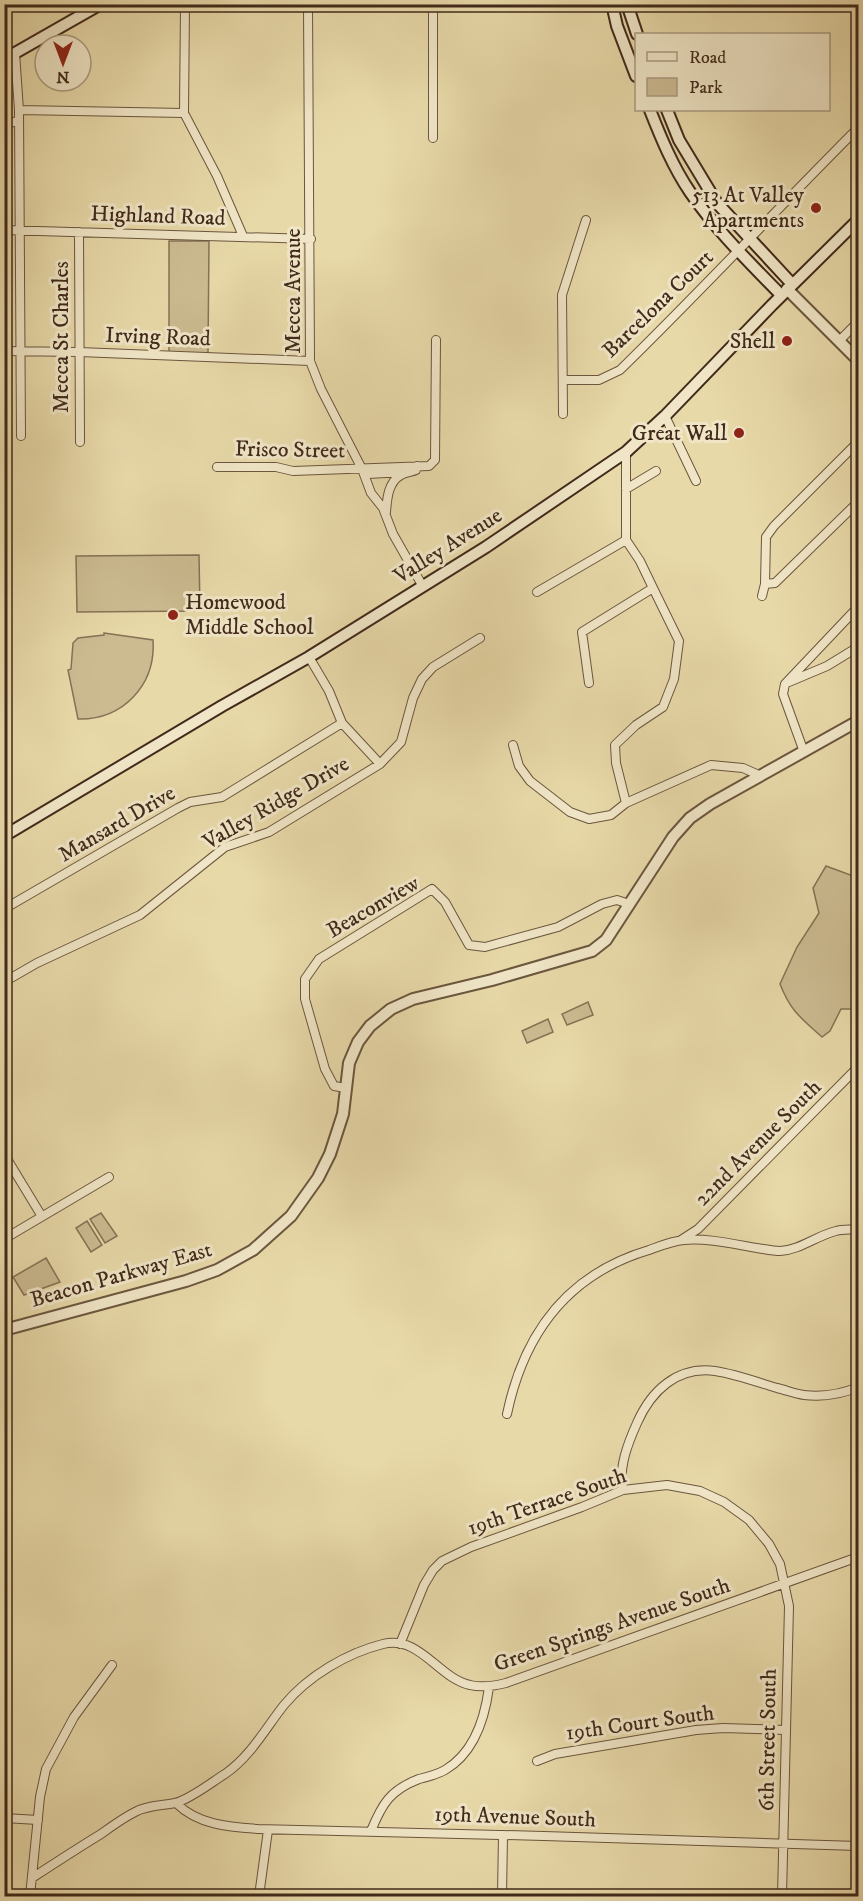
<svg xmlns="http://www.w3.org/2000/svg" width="863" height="1901" font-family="'IM FELL DW Pica',serif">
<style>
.green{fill:#ccbb91;stroke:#867256;stroke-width:1.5}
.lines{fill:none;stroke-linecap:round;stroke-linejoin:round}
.minor-casing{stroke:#6b563e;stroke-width:10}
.tertiary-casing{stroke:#6b563e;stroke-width:14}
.secondary-casing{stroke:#412a1b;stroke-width:14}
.minor{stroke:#f0e6c7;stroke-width:8}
.tertiary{stroke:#f0e6c7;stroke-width:10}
.secondary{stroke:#f0e6c7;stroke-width:10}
.poi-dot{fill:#8f2418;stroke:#f0e6c7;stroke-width:2}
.labels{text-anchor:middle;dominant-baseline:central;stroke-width:6;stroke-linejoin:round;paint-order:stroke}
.poi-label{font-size:22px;fill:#412a1b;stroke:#f0e6c7;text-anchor:end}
.street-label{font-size:22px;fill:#412a1b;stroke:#f0e6c7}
</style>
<rect width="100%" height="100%" fill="#e8d9a9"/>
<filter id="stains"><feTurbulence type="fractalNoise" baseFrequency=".00333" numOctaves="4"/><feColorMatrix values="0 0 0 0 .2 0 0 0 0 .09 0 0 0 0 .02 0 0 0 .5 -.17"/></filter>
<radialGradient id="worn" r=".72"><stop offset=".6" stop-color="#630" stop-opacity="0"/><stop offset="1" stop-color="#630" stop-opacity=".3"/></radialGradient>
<!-- green -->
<path class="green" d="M169,241H209L208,353H169Z
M199,555L200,611L77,612L76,556Z
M104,633L153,640C156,685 123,720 78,719L68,670L71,669L73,643L78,638L104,635Z
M826,866L853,876L858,875V974L855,980L858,996V1009H841L830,1031L822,1037C801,1018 791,1012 780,984L797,947L819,913L813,888Z
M588,1002L593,1015L567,1025L562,1014Z
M548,1019L553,1032L527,1043L522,1031Z
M101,1213L117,1236L105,1243L90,1219Z
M87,1221L102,1245L91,1252L76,1228Z
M46,1258L60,1282L24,1295L13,1277Z"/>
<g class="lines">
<defs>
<path id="minor" d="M185,4L184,113L217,176L243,236
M308,4L310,361L321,389L362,469L371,493L383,508L393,534L422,585
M15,53L19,110L21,436
M19,110L184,113
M4,124L18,121
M433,138V4
M4,230L311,239
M79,232L80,442
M839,341L858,322
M4,351L79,352L310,361
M563,380H599L620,370C701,291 778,208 858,128
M563,414L562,295L586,220
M665,416L696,481
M626,452V540L640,561L653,588
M217,467H276L293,471L429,466L435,460L436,340
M362,469L368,474L404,472
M626,489L656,471
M386,512C387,499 388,482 401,475C406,472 412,472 416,470L417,466
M765,584L775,583L858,502
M537,592L626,540
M762,596L765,584L766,537L774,526L858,442
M309,657L329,691L342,723L380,764
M789,682L827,666L858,647
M589,683L582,632L653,588L679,641L674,679L663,707L636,725L615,745L616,763L626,803
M513,745L519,766L530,781L570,812L589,819L611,815L626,803L711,765L743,768L761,776
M804,752L783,694L785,684L858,607
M4,909L178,808L190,802L222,797L342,723
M4,982L37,963L140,915L225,847L269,832L380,764L401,742L413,698L422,679L433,667L480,638
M346,1088L334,1086L325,1069L305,999V979L319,959L432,889L445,902L469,945L485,947L558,927L602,904L617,900L629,904
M4,1154L41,1215
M4,1239L109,1177
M681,1240L698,1229L858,1067
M507,1414C524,1333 568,1274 649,1250C660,1246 672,1241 684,1240C708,1238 733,1244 757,1248C764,1249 773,1251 780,1251C800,1250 816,1236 836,1231C843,1229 851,1230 858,1229
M623,1490C618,1468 628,1443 637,1423C651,1391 677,1366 715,1371C735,1374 757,1382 777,1388C786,1390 795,1394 804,1395C823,1397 842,1394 858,1387
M400,1644L424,1585L433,1570L442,1561L471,1547L582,1507L623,1490L667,1485L700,1491L724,1502L749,1520L769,1544L780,1564L789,1606L782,1896
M537,1761L555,1754L696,1730L723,1728L786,1730
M176,1803C198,1825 229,1827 258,1829L544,1836L858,1846
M4,1818L38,1820
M371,1831C382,1804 390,1790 419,1779C427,1777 438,1774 445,1770C474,1753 485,1718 489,1687
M32,1878C55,1863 78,1848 101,1834C112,1826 123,1818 135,1812C148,1805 161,1806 175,1803C189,1800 212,1782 225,1774C251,1756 265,1729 284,1705C308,1676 347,1653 383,1644C420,1635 438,1678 470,1685C482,1688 494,1686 506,1683L858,1557
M30,1895L44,1896
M30,1896L40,1797L46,1769L74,1717L112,1665
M259,1896L268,1830
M502,1896L503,1835"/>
<path id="tertiary" d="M787,289L858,360
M4,1330L186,1281L217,1270L253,1250L291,1216L318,1178L330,1154L343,1114L349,1063L358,1042L370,1026L391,1009L413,999L492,980L592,951L606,940L673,837L690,818L710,804L858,721"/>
<path id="secondary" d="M612,4L617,26L636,76
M627,4L637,34
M4,56L15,53L101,4
M650,110C661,138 673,167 690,192C716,230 749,262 781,295
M667,110L679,140L717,203L792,284
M4,836L222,706L309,657L486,547L626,452L665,416L772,305L858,220"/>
</defs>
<!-- minor casing -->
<use href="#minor" class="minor-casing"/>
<!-- tertiary casing -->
<use href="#tertiary" class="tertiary-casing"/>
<!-- secondary casing -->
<use href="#secondary" class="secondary-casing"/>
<!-- minor -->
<use href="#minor" class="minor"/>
<!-- tertiary -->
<use href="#tertiary" class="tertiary"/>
<!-- secondary -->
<use href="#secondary" class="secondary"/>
</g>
<!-- markers -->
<g class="poi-dot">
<circle cx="816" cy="208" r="6"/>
<circle cx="787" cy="341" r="6"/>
<circle cx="739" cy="433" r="6"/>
<circle cx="173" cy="615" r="6"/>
</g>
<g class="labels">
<!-- poi labels -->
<g class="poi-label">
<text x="804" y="195">513 At Valley<tspan x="804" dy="25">Apartments</tspan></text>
<text x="775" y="341">Shell</text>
<text x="727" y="433">Great Wall</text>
<text x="185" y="602" text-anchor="start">Homewood<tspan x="185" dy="25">Middle School</tspan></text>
</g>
<!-- street labels -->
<g class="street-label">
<text transform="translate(158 216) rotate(2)">Highland Road</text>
<text transform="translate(293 291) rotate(-90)">Mecca Avenue</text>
<text transform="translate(658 304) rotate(-44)">Barcelona Court</text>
<text transform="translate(61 337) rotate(-90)">Mecca St Charles</text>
<text transform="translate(158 337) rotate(2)">Irving Road</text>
<text transform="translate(290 450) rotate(1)">Frisco Street</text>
<text transform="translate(448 546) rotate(-32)">Valley Avenue</text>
<text transform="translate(276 803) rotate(-30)">Valley Ridge Drive</text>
<text transform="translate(117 824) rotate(-30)">Mansard Drive</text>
<text transform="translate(373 907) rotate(-30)">Beaconview</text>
<text transform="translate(758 1143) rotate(-45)">22nd Avenue South</text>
<text transform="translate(121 1275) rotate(-16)">Beacon Parkway East</text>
<text transform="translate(547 1502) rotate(-19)">19th Terrace South</text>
<text transform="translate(612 1625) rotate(-19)">Green Springs Avenue South</text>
<text transform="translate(640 1723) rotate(-8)">19th Court South</text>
<text transform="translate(768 1740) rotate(-89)">6th Street South</text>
<text transform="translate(515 1817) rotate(2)">19th Avenue South</text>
</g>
</g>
<!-- margin -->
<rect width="863" height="1901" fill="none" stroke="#e8d9a9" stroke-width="24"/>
<rect x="6" y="6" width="851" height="1889" fill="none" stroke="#412a1b" stroke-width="3"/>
<rect x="12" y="12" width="839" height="1877" fill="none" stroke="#412a1b" stroke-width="1.5"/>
<!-- legend -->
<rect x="635" y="33" width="195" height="78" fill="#f0e6c7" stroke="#aa9b82" stroke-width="1.5"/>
<rect x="647" y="52" width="30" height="9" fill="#f0e6c7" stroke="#aa9b82" stroke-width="1.5"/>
<text x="689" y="63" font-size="18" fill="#412a1b">Road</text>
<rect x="647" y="78" width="30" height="18" fill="#ccbb91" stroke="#aa9b82" stroke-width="1.5"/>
<text x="689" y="93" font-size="18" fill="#412a1b">Park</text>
<!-- north arrow -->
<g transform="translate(63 63) rotate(180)"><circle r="28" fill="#f0e6c7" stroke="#aa9b82" stroke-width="1.5"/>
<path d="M0-4.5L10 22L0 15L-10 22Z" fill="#8f2418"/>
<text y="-9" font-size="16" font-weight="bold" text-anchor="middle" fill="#412a1b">N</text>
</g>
<rect width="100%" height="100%" filter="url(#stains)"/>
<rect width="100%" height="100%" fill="url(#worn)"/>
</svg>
